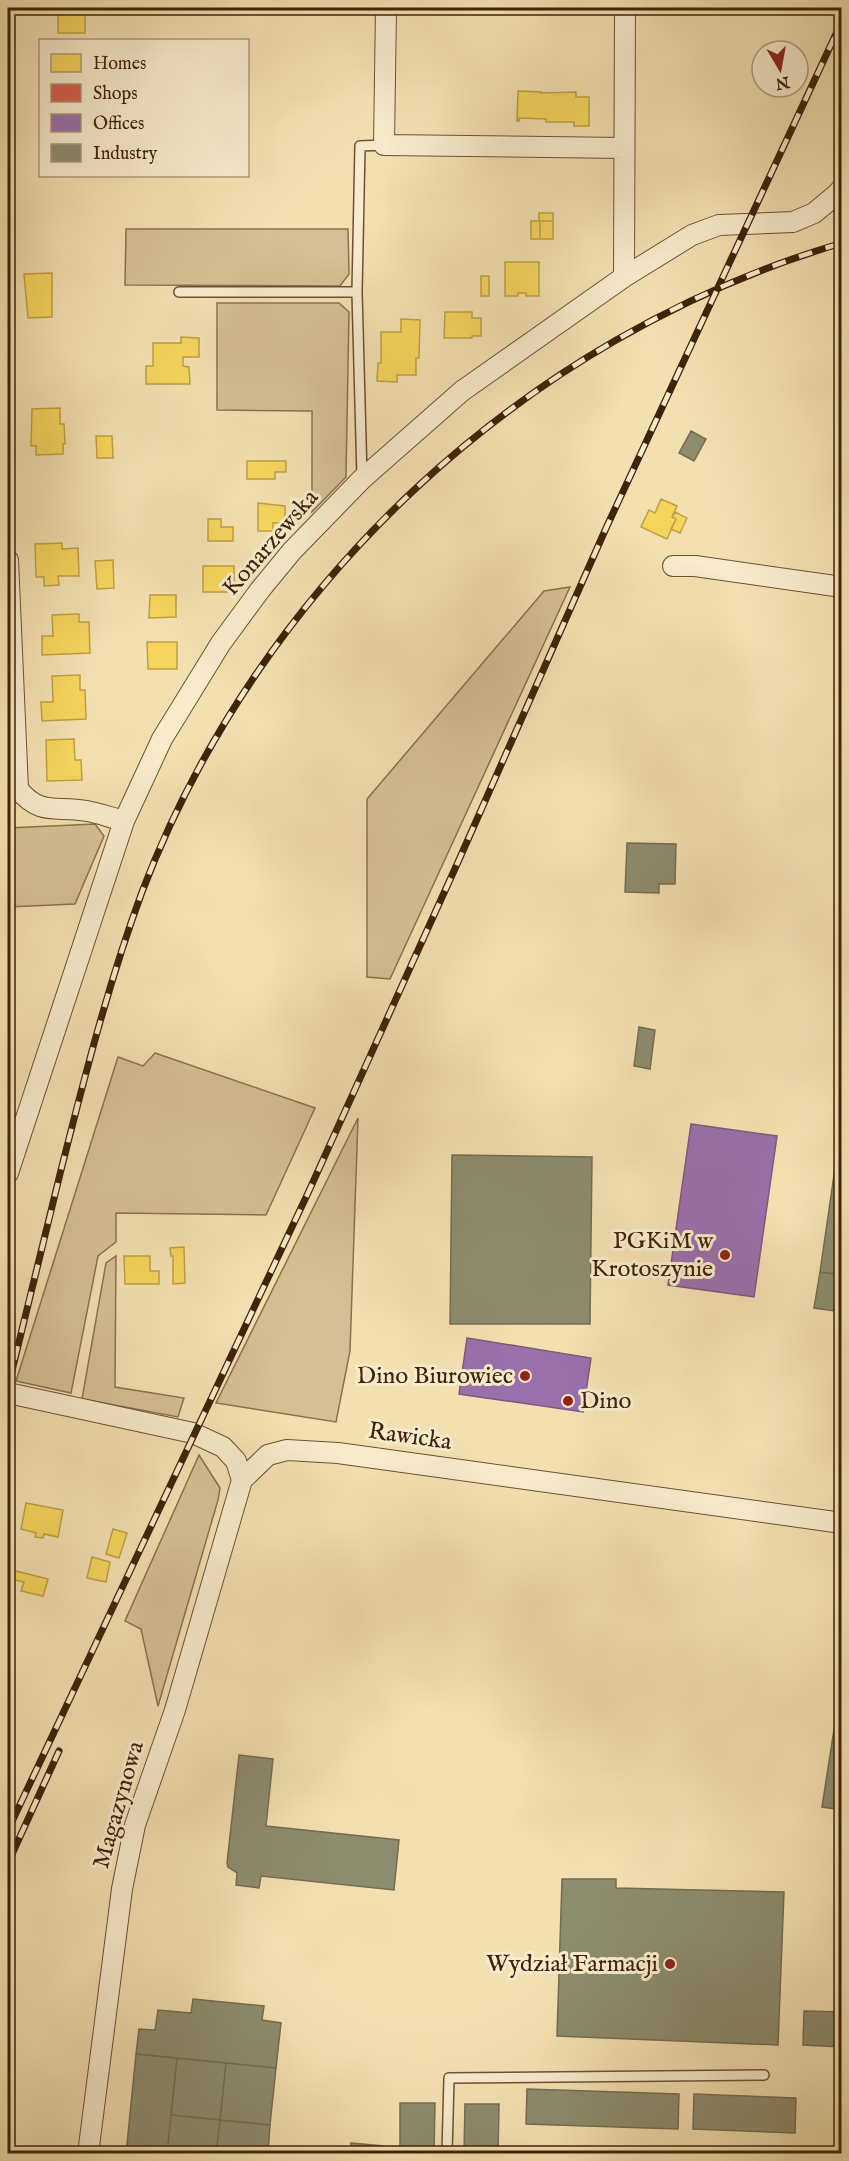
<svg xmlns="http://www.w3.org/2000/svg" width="849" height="2161" font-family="'IM FELL English',serif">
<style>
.green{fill:#d4c094;stroke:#8a724e;stroke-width:1.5}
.homes{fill:#f6d55c;stroke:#bfa042;stroke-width:1.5}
.shops{fill:#d6604d;stroke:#a94e38;stroke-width:1.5}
.offices{fill:#9970ab;stroke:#7e597a;stroke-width:1.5}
.industry{fill:#8c8c6e;stroke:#756c4f;stroke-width:1.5}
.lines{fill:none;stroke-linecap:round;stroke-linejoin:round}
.lane-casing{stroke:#6c5232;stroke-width:12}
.street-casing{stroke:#6c5232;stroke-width:22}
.lane{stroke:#f7ebcc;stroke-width:9}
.street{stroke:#f7ebcc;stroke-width:20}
.rail-casing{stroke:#3f2307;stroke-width:7}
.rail{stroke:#f7ebcc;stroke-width:4.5;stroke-dasharray:14;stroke-linecap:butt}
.poi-dot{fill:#8f2418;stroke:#f7ebcc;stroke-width:2}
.labels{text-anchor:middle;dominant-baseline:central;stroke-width:6;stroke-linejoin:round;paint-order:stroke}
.street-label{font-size:24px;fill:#3f2307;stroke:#f7ebcc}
.poi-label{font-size:24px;fill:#3f2307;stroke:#f7ebcc;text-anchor:end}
</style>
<rect width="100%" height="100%" fill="#f3e0b1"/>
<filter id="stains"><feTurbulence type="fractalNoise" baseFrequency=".00333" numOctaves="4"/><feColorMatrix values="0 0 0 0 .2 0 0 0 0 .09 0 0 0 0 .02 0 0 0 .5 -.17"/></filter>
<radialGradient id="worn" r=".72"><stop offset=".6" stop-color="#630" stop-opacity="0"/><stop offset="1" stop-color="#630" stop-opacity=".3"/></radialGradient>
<!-- green -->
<path class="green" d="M126,229H348L349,274L340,286L125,285Z
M217,303H339L349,312L346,477L312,512V411L217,410Z
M570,587L390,979L367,977V799L544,591Z
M95,824L104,836L75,904L8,907V828Z
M155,1053L315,1108L266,1215L116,1213V1242L98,1256L71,1393L16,1381L118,1057L143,1066Z
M358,1118L350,1351L336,1422L216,1403Z
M116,1256L115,1387L184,1398L178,1417L82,1399L106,1263Z
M199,1455L220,1488L218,1500L158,1706L141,1629L125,1621Z"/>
<!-- homes -->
<path class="homes" d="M58,8H85V33H58Z
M518,91L541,92V93L576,92V97H589V126H574V122H546V119L519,118V121H517Z
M539,213H553V221H539Z
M531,221H540V239H531Z
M540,221H553V239H540Z
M505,262H539V296H526V293H518V296H505Z
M52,273V317L28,318L24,274Z
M481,276H489V296H481Z
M445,312H472V318H481V336H472V338H444Z
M401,319L420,320L419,358H416V375H397V382L377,381L378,363H381V332H401Z
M181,337L199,338V357H183V366L189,367L190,384H146V366H153V343H181Z
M60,408V424H64L65,444H63V454L36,455V446H31L32,409Z
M96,436H112L113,458H97Z
M247,461H286V472H275V479H247Z
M661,499L677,506L672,517L676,519L667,539L641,527L649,510L655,513Z
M258,503L285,506V523H273V531H258Z
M675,512L687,518L680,533L671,529L676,519L672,517Z
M208,519H221V527H233V541H208Z
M62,543V549L78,548L79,576H58L59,585L44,586V577H36L35,544Z
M113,560L114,588L97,589L95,561Z
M203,566H234V592H203Z
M150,595H176V617L149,618Z
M79,614V622H89L90,653L42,655V636H53L52,615Z
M147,642H177V669H148Z
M80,675V690H85L86,719L42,721L41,702H53L52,676Z
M74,739L75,760H81L82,780L47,781L46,740Z
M8,1017H11V1046H8Z
M184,1247L185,1283L173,1284V1256H171L170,1248Z
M124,1256H150V1271H159V1284H125Z
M26,1503L63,1510L58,1537L44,1534L43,1538L35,1537L36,1533L21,1529Z
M113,1529L127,1533L119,1558L106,1554Z
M92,1557L110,1562L106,1582L87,1578Z
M12,1570L48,1579L43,1596L21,1591L24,1582L10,1579Z"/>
<!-- shops -->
<path class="shops" d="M523,2151H579V2154H523Z"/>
<!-- offices -->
<path class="offices" d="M691,1124L777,1136L754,1297L668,1285Z
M467,1338L591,1358L583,1412L459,1394Z"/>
<!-- industry -->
<path class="industry" d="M691,431L706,439L694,461L679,453Z
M627,843L676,844L675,884H659V893L625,892Z
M639,1027L655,1030L650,1069L634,1066Z
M840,1140H842V1177L834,1175Z
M452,1155L592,1157L590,1324H450Z
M834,1175L842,1177V1275L820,1272Z
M820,1272L842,1275V1312L814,1308Z
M842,1678V1810L822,1807Z
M239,1755L273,1759L266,1826L399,1840L394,1890L261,1876L259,1888L236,1885L237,1873L228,1867L227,1863Z
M562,1879H616V1888L784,1892L778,2045L557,2036Z
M193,1999L264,2006L262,2020L281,2023L276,2068L136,2054L139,2029L155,2030L158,2010L191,2013Z
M804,2011L842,2012V2047L803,2045Z
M136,2054L177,2058L167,2154H126Z
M177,2058L226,2063L220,2120L171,2115Z
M226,2063L276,2068L270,2125L220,2120Z
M527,2089L679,2094L678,2129L526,2124Z
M694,2094L796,2098L795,2133L693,2129Z
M400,2103H435L434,2154H400Z
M465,2104H499L498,2154H464Z
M171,2115L220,2120L216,2154H167Z
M220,2120L270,2125L268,2154H216Z
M351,2143L384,2146V2154H350Z"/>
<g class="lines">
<defs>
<path id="lane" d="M179,292H357
M362,477L357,292L360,146L384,145
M8,798L22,794
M447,2154L449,2078L764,2075"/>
<path id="street" d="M386,8L384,145L624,148
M624,277L625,8
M8,560L18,789C41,817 56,805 87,811C99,813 112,818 124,821
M673,566H695L842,587
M8,1173L124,821L162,739L221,643L260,590L292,551L362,479L462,391L624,277L692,235L719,225L793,222L814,213L837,194L842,188
M8,1393L193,1433L223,1447L236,1461L242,1480
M88,2154L122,1889L135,1825L175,1710L242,1480L268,1455L287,1450L338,1453L842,1523"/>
</defs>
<!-- lane casing -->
<use href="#lane" class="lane-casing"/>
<!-- street casing -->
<use href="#street" class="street-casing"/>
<!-- lane -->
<use href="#lane" class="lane"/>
<!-- street -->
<use href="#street" class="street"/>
<defs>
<path id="rail" d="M8,1387C25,1316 43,1245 60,1174C84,1079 108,984 142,892C259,584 526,336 842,243
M8,1830L308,1193L458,862L607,526L842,21
M8,1863L59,1751"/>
</defs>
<!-- rail casing -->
<use href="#rail" class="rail-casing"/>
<!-- rail -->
<use href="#rail" class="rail"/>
</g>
<!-- markers -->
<g class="poi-dot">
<circle cx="725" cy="1255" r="6"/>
<circle cx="525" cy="1376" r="6"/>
<circle cx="568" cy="1401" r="6"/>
<circle cx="670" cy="1964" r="6"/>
</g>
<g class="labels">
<!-- street labels -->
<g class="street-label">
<text transform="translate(271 543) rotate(-49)">Konarzewska</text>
<text transform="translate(410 1437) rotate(8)">Rawicka</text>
<text transform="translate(119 1805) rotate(-74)">Magazynowa</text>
</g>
<!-- poi labels -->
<g class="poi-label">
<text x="713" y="1241">PGKiM w<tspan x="713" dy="28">Krotoszynie</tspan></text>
<text x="513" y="1376">Dino Biurowiec</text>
<text x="580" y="1401" text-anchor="start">Dino</text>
<text x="658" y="1964">Wydział Farmacji</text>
</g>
</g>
<!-- margin -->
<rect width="849" height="2161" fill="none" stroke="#f3e0b1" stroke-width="30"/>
<rect x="9" y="9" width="831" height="2143" fill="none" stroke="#3f2307" stroke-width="3"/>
<rect x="15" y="15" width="819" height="2131" fill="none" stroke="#3f2307" stroke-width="1.5"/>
<!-- legend -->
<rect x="39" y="39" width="210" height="138" fill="#f7ebcc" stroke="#ad9b7d" stroke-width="1.5"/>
<rect x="51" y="54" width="30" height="18" fill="#f6d55c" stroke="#ad9b7d" stroke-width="1.5"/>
<text x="93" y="69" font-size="18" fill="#3f2307">Homes</text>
<rect x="51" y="84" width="30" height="18" fill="#d6604d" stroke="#ad9b7d" stroke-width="1.5"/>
<text x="93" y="99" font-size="18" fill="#3f2307">Shops</text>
<rect x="51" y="114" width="30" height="18" fill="#9970ab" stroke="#ad9b7d" stroke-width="1.5"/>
<text x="93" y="129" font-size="18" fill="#3f2307">Offices</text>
<rect x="51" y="144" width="30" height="18" fill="#8c8c6e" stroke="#ad9b7d" stroke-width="1.5"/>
<text x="93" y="159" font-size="18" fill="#3f2307">Industry</text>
<!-- north arrow -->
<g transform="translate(780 69) rotate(170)"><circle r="28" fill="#f7ebcc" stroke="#ad9b7d" stroke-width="1.5"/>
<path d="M0-4.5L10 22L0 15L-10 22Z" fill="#8f2418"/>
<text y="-9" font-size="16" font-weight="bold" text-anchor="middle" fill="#3f2307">N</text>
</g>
<rect width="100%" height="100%" filter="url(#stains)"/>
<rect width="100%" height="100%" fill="url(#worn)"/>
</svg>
